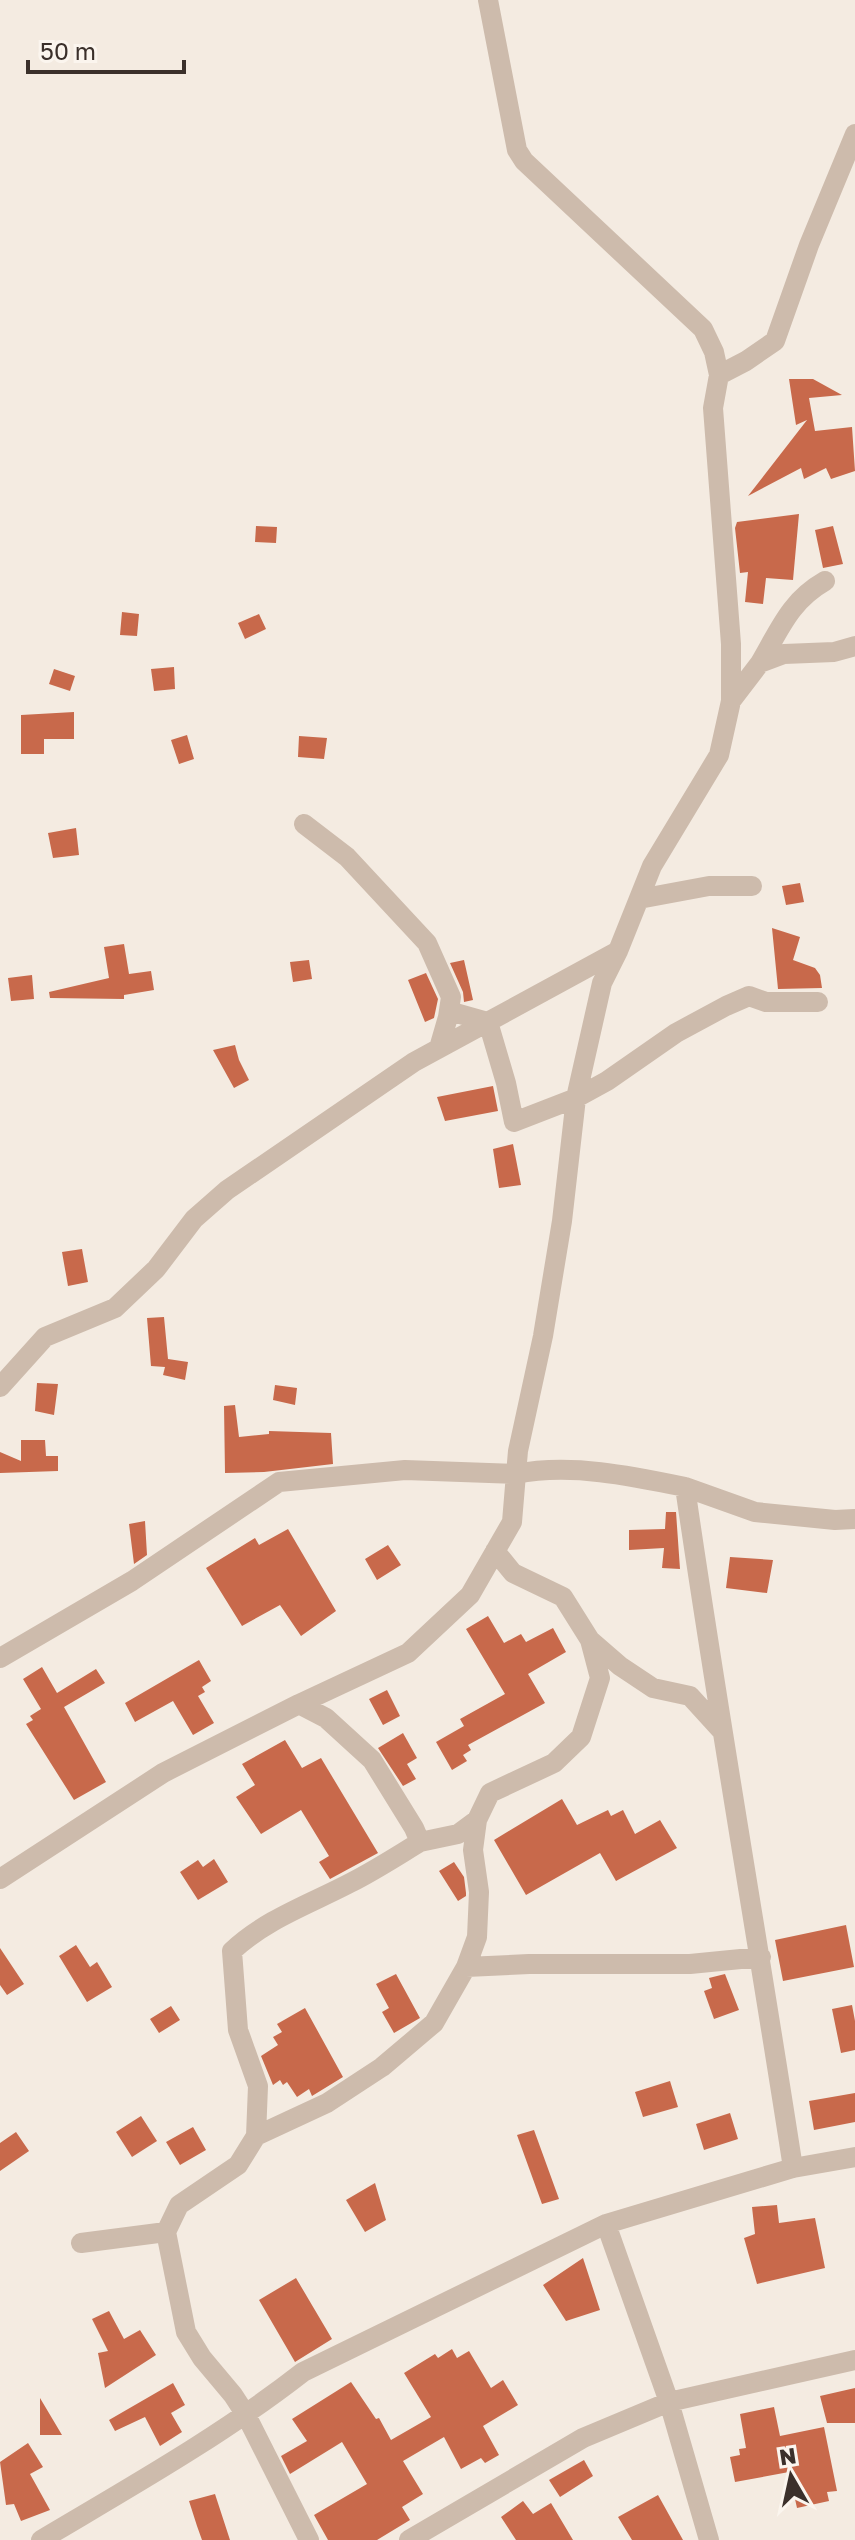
<svg xmlns="http://www.w3.org/2000/svg" width="855" height="2540" font-family="'Golos Text',sans-serif">
<style>
.building{fill:#c8694b}
.lines{fill:none;stroke-linecap:round;stroke-linejoin:round}
.minor{stroke:#cdbbac;stroke-width:20}
</style>
<rect width="100%" height="100%" fill="#f4ebe1"/>
<!-- building -->
<path class="building" d="M789,379H813L842,395L809,398L815,431L852,427L855,471L831,479L826,468L804,479L801,468L748,496L807,420L796,425Z
M799,514L793,580L766,578L763,604L745,602L748,572L740,573L735,528L737,522Z
M256,526L277,527L276,543L255,542Z
M833,526L843,564L823,568L815,530Z
M122,612L139,614L137,636L120,635Z
M259,614L266,629L245,639L238,623Z
M174,667L175,689L154,691L151,669Z
M54,669L75,676L70,691L49,684Z
M74,712V739H44V754H21V715Z
M187,735L194,759L179,764L171,740Z
M299,736L327,738L324,759L298,757Z
M76,828L79,855L53,858L48,833Z
M800,883L804,902L786,905L782,886Z
M772,928L800,937L793,960L815,968L820,975L822,988L778,989Z
M124,944L129,974L151,971L154,990L124,995V999L50,998L49,992L109,978L104,947Z
M309,960L312,979L293,982L290,962Z
M464,960L473,1000L464,1002L463,992L450,963Z
M426,973L438,999L434,1018L425,1022L408,980Z
M32,975L34,999L11,1001L8,978Z
M235,1045L239,1060L249,1080L234,1088L213,1050Z
M493,1086L498,1111L445,1121L437,1097Z
M513,1144L521,1185L499,1188L493,1149Z
M82,1249L88,1282L68,1286L62,1252Z
M164,1317L168,1359L188,1362L185,1380L163,1375L165,1367L151,1366L147,1318Z
M37,1383L58,1384L54,1415L35,1411Z
M275,1385L297,1388L295,1405L273,1400Z
M235,1405L239,1437L269,1434V1431L331,1433L333,1464L264,1472L225,1473L224,1406Z
M21,1440H45L46,1456H58V1471L0,1473V1452L21,1461Z
M666,1512H676L680,1569L662,1568L664,1548L629,1550V1530L665,1529Z
M145,1521L147,1555L134,1564L129,1524Z
M288,1529L336,1611L301,1636L280,1605L242,1626L206,1568L255,1538L259,1545Z
M388,1545L401,1565L377,1580L365,1559Z
M730,1557L773,1560L767,1593L726,1588Z
M488,1616L504,1643L521,1634L526,1642L553,1628L566,1652L528,1674L545,1703L468,1745L471,1750L463,1755L467,1761L452,1770L436,1742L464,1726L460,1719L505,1694L466,1629Z
M199,1660L211,1681L202,1687L205,1692L198,1696L214,1723L193,1735L173,1701L135,1722L125,1703Z
M42,1667L57,1693L96,1669L105,1683L64,1707L106,1782L74,1800L26,1724L33,1720L30,1716L41,1709L23,1679Z
M387,1690L400,1716L383,1725L369,1699Z
M403,1733L417,1758L407,1764L416,1779L403,1786L378,1748Z
M285,1740L302,1768L321,1758L378,1853L330,1879L319,1862L329,1856L301,1810L261,1834L236,1797L255,1785L242,1764Z
M562,1799L577,1825L608,1810L611,1816L623,1810L635,1834L660,1820L677,1848L616,1881L600,1853L526,1895L494,1840Z
M214,1859L228,1882L198,1900L180,1872L198,1860L203,1867Z
M454,1862L464,1877L466,1893V1896L458,1901L439,1871Z
M846,1925L854,1967L783,1981L775,1940Z
M76,1945L90,1967L97,1962L112,1987L87,2002L59,1956Z
M0,1948L24,1984L7,1995L0,1985Z
M396,1974L420,2018L394,2033L382,2012L389,2008L376,1984Z
M725,1974L739,2010L714,2019L704,1991L712,1988L709,1978Z
M852,2005L855,2021V2050L841,2053L832,2009Z
M171,2006L180,2020L159,2033L150,2019Z
M305,2008L343,2077L312,2096L309,2089L297,2097L287,2082L283,2085L280,2080L273,2085L261,2056L278,2045L273,2037L282,2032L277,2024Z
M670,2081L678,2107L643,2117L635,2092Z
M855,2093V2122L814,2130L809,2101Z
M730,2113L738,2139L704,2150L696,2124Z
M141,2116L157,2141L132,2157L116,2132Z
M193,2127L206,2150L180,2165L166,2142Z
M534,2130L559,2199L542,2204L517,2135Z
M16,2132L29,2151L0,2171V2143Z
M375,2183L386,2220L365,2232L346,2200Z
M777,2205L779,2223L815,2218L825,2268L757,2284L744,2238L755,2234L752,2207Z
M583,2258L600,2310L566,2321L543,2285Z
M296,2278L332,2339L295,2362L259,2300Z
M109,2311L124,2339L140,2330L156,2355L105,2388L98,2353L108,2351L92,2319Z
M452,2349L457,2358L469,2351L491,2388L503,2380L518,2405L483,2426L499,2455L485,2463L481,2458L461,2469L444,2437L403,2461L423,2494L402,2507L410,2520L377,2540H328L314,2515L367,2484L342,2442L290,2474L281,2456L307,2441L292,2419L351,2382L376,2419L379,2418L391,2440L431,2417L404,2373L435,2354L438,2358Z
M173,2383L185,2405L171,2413L182,2432L160,2446L145,2417L115,2431L109,2420Z
M855,2388V2423H827L820,2396Z
M40,2398L62,2435H40Z
M774,2407L780,2436L824,2427L837,2491L827,2492L829,2501L797,2508L789,2472L735,2482L730,2457L740,2455L739,2449L746,2448L740,2414Z
M28,2443L43,2467L30,2474L50,2510L21,2521L14,2504L6,2505L0,2462Z
M584,2460L593,2476L560,2497L549,2480Z
M215,2494L230,2540H202L197,2526L189,2501Z
M658,2495L683,2540H632L618,2517Z
M523,2501L533,2514L551,2503L573,2540H516L501,2517Z"/>
<g class="lines">
<!-- minor -->
<path class="minor" d="M488,0L517,150L524,161L703,329L714,352L719,375
M760,663C780,629 790,601 825,581
M731,701L760,663L784,654L834,652L855,646
M304,824L347,857L427,943L451,997L448,1017L439,1048
M639,899L709,886H752
M449,1011L488,1022L506,1083L514,1122L576,1098L607,1081L676,1033L726,1006L749,996L766,1002H818
M0,1387L45,1337L115,1308L156,1269L194,1219L227,1190L414,1062L618,951
M685,1487L755,1512L835,1520L855,1519
M590,1640L620,1666L653,1688L690,1696L721,1730
M0,1658L132,1581L279,1482L405,1470L516,1474L518,1451L543,1336L562,1221L576,1098L602,983L618,951L652,866L719,755L731,701V644L713,408L719,375L746,361L775,341L809,245L855,134
M299,1704L326,1718L372,1760L414,1828L420,1842L458,1834L477,1820
M0,1879L163,1773L299,1704L408,1653L470,1595L512,1522L516,1474C570,1463 632,1476 685,1487C718,1715 758,1941 793,2168
M466,1967L529,1964H690L761,1957
M256,2136L327,2103L382,2067L434,2023L466,1967L477,1937L479,1892L473,1850L477,1820L490,1793L554,1763L581,1737L600,1678L590,1640L563,1597L513,1573L495,1551
M166,2232L179,2205L238,2165L256,2136L258,2086L238,2030L232,1951C266,1919 310,1904 350,1883C374,1871 397,1856 420,1842
M81,2243L166,2232L186,2332L202,2358L233,2395L246,2415L309,2540
M41,2540C130,2487 221,2436 303,2372L606,2224L793,2168L855,2157
M409,2540L583,2438L669,2402L606,2224
M709,2540L669,2402L855,2360"/>
</g>
<!-- north arrow -->
<g transform="translate(791 2476) rotate(351)" stroke="#fbf5ee" stroke-width="6" paint-order="stroke">
<path d="M0-6L14 30L0 20L-14 30Z" fill="#3b302b"/>
<text y="-12" font-size="22" font-weight="bold" text-anchor="middle" fill="#3b302b">N</text>
</g>
<!-- scale -->
<path d="M28 60v12h156v-12" fill="none" stroke="#3b302b" stroke-width="4"/>
<text x="40" y="60" font-size="24" fill="#3b302b" stroke="#fbf5ee" stroke-width="6" paint-order="stroke">50 m</text>
</svg>
